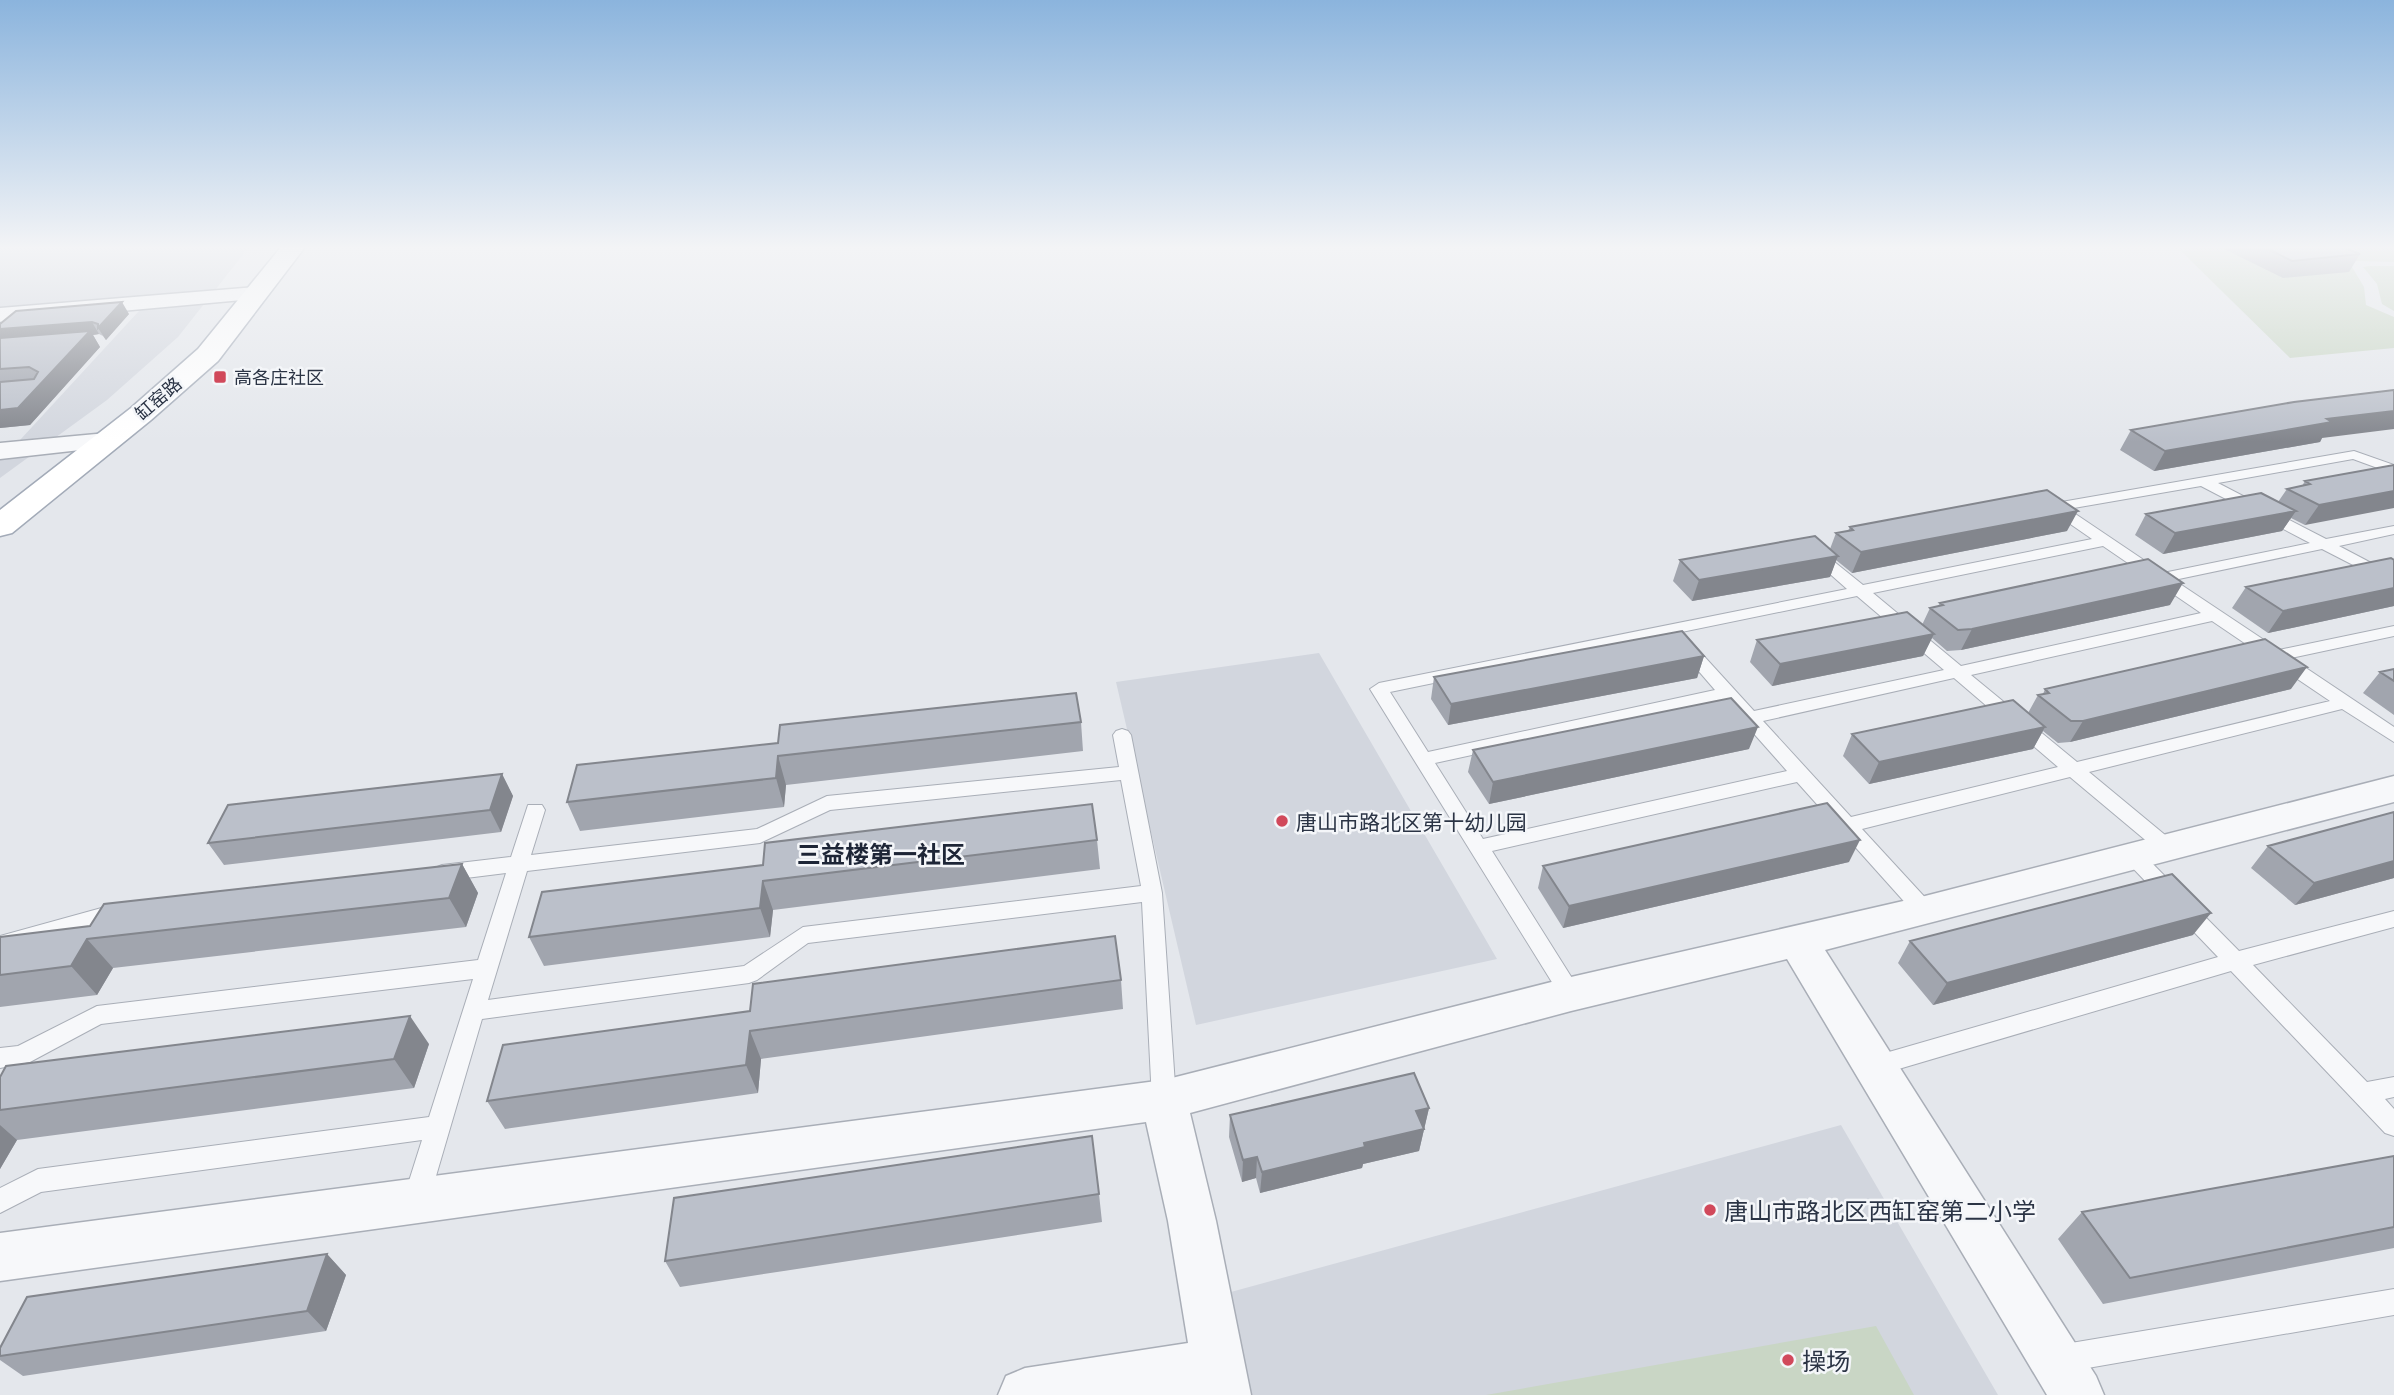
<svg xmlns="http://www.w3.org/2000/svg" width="2394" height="1395" font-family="Lato,'Noto Sans SC',sans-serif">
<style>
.built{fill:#d2d6de}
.green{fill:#c9d6c5}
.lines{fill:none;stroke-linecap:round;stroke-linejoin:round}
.lane-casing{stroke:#a9aeb7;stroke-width:2}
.street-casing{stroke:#a9aeb7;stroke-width:3}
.primary-casing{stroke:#a3abb8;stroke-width:3}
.lane{fill:#f7f8fa;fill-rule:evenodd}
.street{fill:#f7f8fa;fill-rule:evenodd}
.primary{fill:#fff;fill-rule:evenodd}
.wall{fill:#a1a5ae}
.shaded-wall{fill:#83868d}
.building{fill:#bbc0ca;stroke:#83868d;stroke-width:2}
.poi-dot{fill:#d1495b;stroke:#f4f6f9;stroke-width:2.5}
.labels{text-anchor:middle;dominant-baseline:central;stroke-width:5;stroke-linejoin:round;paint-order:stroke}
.far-poi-label{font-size:18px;fill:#2b3445;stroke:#f4f6f9;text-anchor:start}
.far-street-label{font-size:18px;fill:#2b3445;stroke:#f4f6f9}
.poi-label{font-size:21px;fill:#2b3445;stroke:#f4f6f9;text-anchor:start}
.quarter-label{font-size:24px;font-weight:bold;fill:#1d2536;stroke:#f4f6f9}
.near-poi-label{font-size:24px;fill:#2b3445;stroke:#f4f6f9;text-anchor:start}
</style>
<rect width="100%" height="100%" fill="#e4e7ec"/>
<!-- built -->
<path class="built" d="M0,247H249L178,337L107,400L0,478V454L8,453L150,299L0,310Z
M1319,653L1497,959L1196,1025L1116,682Z
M1841,1125L1998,1395H1238L1220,1295Z"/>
<!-- green -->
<path class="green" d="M2177,247H2218L2352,267L2364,287L2366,305L2394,317V348L2290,358Z
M2249,247H2394V262L2357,261Z
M2369,266H2394V311L2382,304L2377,284L2363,267Z
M1876,1326L1914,1395H1486Z"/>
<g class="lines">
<defs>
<path id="lane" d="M2354,451L2394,465V474L2353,459L2218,483L2326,539L2394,526V534L2339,546L2394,575V586L2322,549L2174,580L2279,650L2394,626V636L2291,658L2394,727V742L2342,709L2089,772L2176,844L2179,849L2176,854L2169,856L2162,854L2070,777L1862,829L1932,905L1935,911L1932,917L1925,919L1918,917L1797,782L1492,851L1582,994L1579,1000L1571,1003L1563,1000L1370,689L1379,683L1847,589L1812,558L1809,555L1817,550L1822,552L1863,585L2092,539L2050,510L2048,507L2050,504ZM2201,486L2310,543L2163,573L2068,509ZM2103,546L2201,613L1961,666L1873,593ZM1857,596L1944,670L1754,711L1691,642L1685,641L1677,646L1715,690L1428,752L1390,692ZM2212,621L2330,701L2077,762L1971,675ZM1954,678L2058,767L1851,817L1763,721ZM1724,700L1787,771L1483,839L1435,763Z
M1122,729L1128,731L1131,735L1162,893L1176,1100L1172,1107L1164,1111L1156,1107L1152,1100L1142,902L808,943L757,980L749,983L482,1019L429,1200L425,1208L416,1212L407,1208L403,1200L422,1140L41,1192L0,1213V1188L38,1169L429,1117L473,979L101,1024L30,1062L0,1068V1048L18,1046L97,1006L478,960L506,873L442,881L435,878L432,873L435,868L442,865L511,857L528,805H542L545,810L531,855L757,829L827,796L1119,767L1113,735L1116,731ZM1121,780L1141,886L803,927L744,966L488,1000L527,871L760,843L830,810Z
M2133,849L2140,851L2239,951L2394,911V927L2253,965L2367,1082L2394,1077V1097L2385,1099L2394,1109V1136L2385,1133L2231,971L1875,1076L1867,1073L1863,1066L1867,1059L1875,1056L2218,957L2126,861L2123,856L2126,851Z
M116,904L123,906L126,912L123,918L0,952V936Z
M2394,1289V1315L2059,1373L2049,1369L2045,1359L2049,1349L2059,1345Z"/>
<path id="street" d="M256,287L264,288L267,293L264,298L0,322V308Z
M107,433L116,436L120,441L116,446L0,459V443Z
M2394,776V802L1825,950L2096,1376L2104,1395H2047L1787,959L1571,1011L1190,1113L1216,1221L1251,1395H998L1006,1376L1025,1368L1188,1343L1168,1221L1146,1122L0,1281V1233L1164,1080L1571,977L1925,896Z"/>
<path id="primary" d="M281,247H305L218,361L151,420L12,533L0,536V510L131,408L198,349Z"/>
</defs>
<!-- lane casing -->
<use href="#lane" class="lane-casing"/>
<!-- street casing -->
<use href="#street" class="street-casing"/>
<!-- primary casing -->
<use href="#primary" class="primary-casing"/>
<!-- lane -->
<use href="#lane" class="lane"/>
<!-- street -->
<use href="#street" class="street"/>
<!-- primary -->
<use href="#primary" class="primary"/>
</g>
<!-- wall -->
<path class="wall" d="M2220,247H2343L2360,254L2349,272L2283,278Z
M129,314L106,340L103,336L99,334L93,335L100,347L30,425L0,428V321L1,323Z
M2131,430L2322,438L2320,442L2154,471L2120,450Z
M2394,465L2305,525L2291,518L2282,531L2163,554L2135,535L2146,514L2278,502L2287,489L2302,486L2305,481Z
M1850,527L2067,531L1852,573L1836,560L1830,577L1692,601L1673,581L1680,560L1830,549L1836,533L1848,531Z
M2394,560V606L2268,633L2232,608L2246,587Z
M1940,603L2170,605L1961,650L1947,651L1932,638L1923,656L1772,686L1750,662L1757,640L1922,625L1930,608L1938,606Z
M1704,656L1697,678L1448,725L1431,699L1434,677Z
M2394,669V715L2363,693L2380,672Z
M2045,689H2291L2070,742L2058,743L2043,731L2033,749L1869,784L1843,756L1852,734L2028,713L2038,695L2043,694Z
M1081,722L1083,751L786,785L784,807L580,831L567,802L577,765Z
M1749,749L1489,804L1468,772L1473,750Z
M502,774L513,796L501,832L224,865L208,843Z
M2394,812V878L2295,905L2251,868L2268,846Z
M1097,840L1100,869L773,910L770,937L544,966L529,937L542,892Z
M1849,862L1563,928L1538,888L1543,866Z
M462,864L478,893L466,927L113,968L97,995L0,1007V937L90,926Z
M2193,935L1933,1005L1898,963L1910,941Z
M1121,980L1123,1009L761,1059L758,1093L505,1129L487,1101L503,1045Z
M429,1044L414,1088L17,1140L0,1169V1077Z
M1429,1108L1419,1151L1363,1164L1362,1168L1260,1193L1256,1178L1242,1182L1229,1137L1230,1115Z
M2394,1156V1248L2103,1304L2058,1239L2082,1212Z
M1099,1194L1102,1222L680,1287L665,1261Z
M327,1254L346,1275L326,1331L23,1376L0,1360V1348Z"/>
<!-- shaded-wall -->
<path class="shaded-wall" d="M122,302L129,314L106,340L98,328Z
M92,322L99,334L93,335L100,347L30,425L0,428V410L86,335L0,341V329Z
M2394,411V429L2322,438L2320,442L2154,471L2165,451L2327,419Z
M2394,491V508L2305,525L2319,505Z
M2078,511L2067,531L1852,573L1861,552Z
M2296,511L2282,531L2163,554L2175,533Z
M1838,556L1830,577L1692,601L1699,580Z
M2183,583L2170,605L1961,650L1972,629Z
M2394,588V606L2268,633L2283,611Z
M1934,634L1923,656L1772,686L1780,664Z
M1704,656L1697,678L1448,725L1451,704Z
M2307,667L2291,689L2070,742L2083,721Z
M1758,727L1749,749L1489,804L1493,782Z
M2045,727L2033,749L1869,784L1879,762Z
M778,756L786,785L784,807L776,778Z
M502,774L513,796L501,832L490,810Z
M1860,840L1849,862L1563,928L1569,906Z
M2394,861V878L2295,905L2314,883Z
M462,864L478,893L466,927L449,898Z
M763,881L773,910L770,937L760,908Z
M2211,913L2193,935L1933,1005L1947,983Z
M87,939L113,968L97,995L71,966Z
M410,1016L429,1044L414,1088L394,1059Z
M750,1031L761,1059L758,1093L746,1065Z
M1429,1108L1419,1151L1363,1164L1362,1168L1260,1193L1262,1172L1364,1143L1416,1111Z
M0,1125L17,1140L0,1169Z
M1257,1157L1256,1178L1242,1182L1243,1160Z
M327,1254L346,1275L326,1331L307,1311Z"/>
<!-- building -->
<path class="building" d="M2264,247H2343L2360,254L2292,261Z
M122,302L98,328V324L92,322L0,329V324L16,311Z
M90,331L18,408L0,410V382L34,379L38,372L29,367L0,369V338Z
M2394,390V411L2327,419L2332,422L2165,451L2131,430L2294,402Z
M2394,465V491L2319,505L2287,489L2310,484L2305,481Z
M2047,490L2078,511L1861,552L1836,533L1853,530L1850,527Z
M2261,493L2296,511L2175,533L2146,514Z
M1815,536L1838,556L1699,580L1680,560Z
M2391,558L2394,560V588L2283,611L2246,587Z
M2148,559L2183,583L1972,629L1958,630L1930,608L1943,605L1940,603Z
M1907,612L1934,634L1780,664L1757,640Z
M1682,631L1704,656L1451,704L1434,677Z
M2265,639L2307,667L2083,721H2071L2038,695L2049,693L2045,689Z
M2394,669V681L2380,672Z
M1076,693L1081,722L778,756L776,778L567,802L577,765L778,743L780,725Z
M1731,698L1758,727L1493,782L1473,750Z
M2013,700L2045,727L1879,762L1852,734Z
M502,774L490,810L208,843L228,805Z
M1827,803L1860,840L1569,906L1543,866Z
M1092,804L1097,840L763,881L760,908L529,937L542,892L763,865L765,843Z
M2394,812V861L2314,883L2268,846Z
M462,864L449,898L87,939L71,966L0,975V937L90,926L104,904Z
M2172,874L2211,913L1947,983L1910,941Z
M1115,936L1121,980L750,1031L746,1065L487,1101L503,1045L750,1011L753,984Z
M410,1016L394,1059L0,1110V1077L6,1066Z
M1414,1073L1429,1108L1416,1111L1424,1129L1364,1143L1365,1147L1262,1172L1257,1157L1243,1160L1230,1115Z
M1092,1136L1099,1194L665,1261L674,1198Z
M2394,1156V1227L2130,1278L2082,1212Z
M327,1254L307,1311L0,1356V1348L27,1297Z"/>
<!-- sky -->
<linearGradient id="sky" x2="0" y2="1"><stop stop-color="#8bb4dd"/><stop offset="0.56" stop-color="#f3f4f6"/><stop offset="1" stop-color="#f3f4f6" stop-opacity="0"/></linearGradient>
<rect width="2394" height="442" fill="url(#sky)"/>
<!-- markers -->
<g class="poi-dot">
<rect x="213" y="370" width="14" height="14" rx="3.5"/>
<circle cx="1282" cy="821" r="7"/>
<circle cx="1710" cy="1210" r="7"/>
<circle cx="1788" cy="1360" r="7"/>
</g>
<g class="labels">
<!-- far-poi labels -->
<g class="far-poi-label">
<text x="234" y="377">高各庄社区</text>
</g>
<!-- far-street labels -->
<g class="far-street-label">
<text transform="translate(158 398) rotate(-41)">缸窑路</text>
</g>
<!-- poi labels -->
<g class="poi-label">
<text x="1296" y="821">唐山市路北区第十幼儿园</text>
</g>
<!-- quarter labels -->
<g class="quarter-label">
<text x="881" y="853">三益楼第一社区</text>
</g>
<!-- near-poi labels -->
<g class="near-poi-label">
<text x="1724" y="1210">唐山市路北区西缸窑第二小学</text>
<text x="1802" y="1360">操场</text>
</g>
</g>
</svg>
